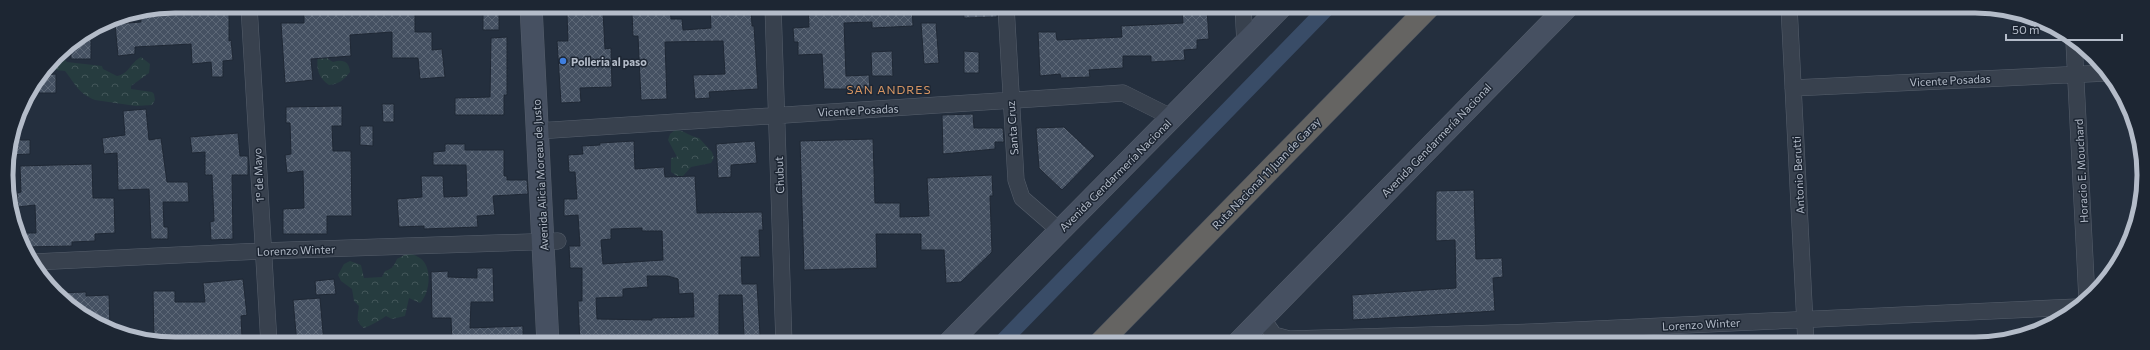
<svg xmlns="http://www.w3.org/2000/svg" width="2150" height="350" font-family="Commissioner,sans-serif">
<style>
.forest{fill:url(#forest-crowns)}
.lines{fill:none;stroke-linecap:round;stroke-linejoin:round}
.canal{stroke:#394c67;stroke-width:16}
.building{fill:url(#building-cross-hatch);stroke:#1f2835;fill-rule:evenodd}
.minor-casing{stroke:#565f6c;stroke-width:17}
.secondary-casing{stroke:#565f6c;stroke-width:23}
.trunk-casing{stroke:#434c59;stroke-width:23}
.minor{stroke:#38414e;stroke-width:16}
.secondary{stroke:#465061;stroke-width:22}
.trunk{stroke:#656462;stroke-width:22}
.shop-dot{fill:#3f7fe0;stroke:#1d2633;stroke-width:1.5}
.labels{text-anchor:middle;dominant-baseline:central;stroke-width:3;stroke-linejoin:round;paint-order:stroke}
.poi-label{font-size:11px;font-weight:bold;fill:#b4bcc9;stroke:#1d2633;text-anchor:start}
.street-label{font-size:11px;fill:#b4bcc9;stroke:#1d2633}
.neighbourhood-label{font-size:12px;letter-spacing:1px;fill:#d59563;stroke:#1d2633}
.rim{fill:none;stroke:#b4bcc9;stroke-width:5}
</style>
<defs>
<pattern id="forest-crowns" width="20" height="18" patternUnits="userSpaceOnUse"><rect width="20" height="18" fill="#263c3f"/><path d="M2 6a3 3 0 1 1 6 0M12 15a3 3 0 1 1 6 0" fill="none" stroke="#435659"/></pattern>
<pattern id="building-cross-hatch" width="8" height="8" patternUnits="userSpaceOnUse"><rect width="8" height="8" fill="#455162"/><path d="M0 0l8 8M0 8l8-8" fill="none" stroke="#5d6877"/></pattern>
</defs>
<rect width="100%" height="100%" fill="#242f3e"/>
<!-- forest -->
<path class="forest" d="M327,53L328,59L333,62C343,59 349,61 350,72C344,80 339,84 329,85C318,77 316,69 318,55Z
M59,54L67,62L102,66L103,69L117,76C129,74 130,63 141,57L150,64L149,73L131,86V89L152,92L154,94L155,100L152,105L136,106L95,100C78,93 76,85 65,71L47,69L56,55Z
M675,130C685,130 690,137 699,138L712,152L714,158L711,163L691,167L683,176H677L671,172V158L677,157L668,140L670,134Z
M408,253C412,254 417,256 420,258C433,267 430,293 420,303L409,298L405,316L392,319L386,316C380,320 372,325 364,328C355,322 358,315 359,306L354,301L352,289L341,281L338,275L344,264L350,261L361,265L364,278L382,277L385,271C392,269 394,266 397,259Z"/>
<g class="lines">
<!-- canal -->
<path class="canal" d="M1000,344L1329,6"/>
</g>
<!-- building -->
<path class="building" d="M214,6H229V41L231,40L233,60L223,61V77H212L211,62L192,64L191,44L135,47V54L118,56L115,24L141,22V17L181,14V8H214Z
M329,6H348V13L373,11V6L415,7V32H432V50L442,49L445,77L420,79L418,58H392V32L350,35L351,56L311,59L313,80L285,83L281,23H304V13H330Z
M710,6H751L752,26H754L758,89L709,92L710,98L695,99L693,75L725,74L723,41L665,42L667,99L641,100L638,36H633L632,12L670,9L671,19H682L683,30L711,28Z
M808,6H912L913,26L872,28V22L844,23L846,76L869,75L870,89H824L822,54L798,55V42H794L793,28L809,27Z
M997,6V17L964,18L963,6Z
M1185,6H1205V9H1207L1209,39L1197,40V49L1184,50L1185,60L1151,62V56H1123V68L1089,70L1090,77L1061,78L1060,74L1040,76L1038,32H1056L1057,40L1122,37L1121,26L1183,23L1182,10H1186Z
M483,8H499V30H483Z
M603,12L605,49L611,48L612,87L580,88L581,102L561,103L557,41H568L567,14Z
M921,23H936L939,63L924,64Z
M91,32V59H71V45Z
M507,37V95H504V115H455V98L490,97L491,38Z
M892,51L893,76H872L871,52Z
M964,51L979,52V73H964Z
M56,74V93H39V80L43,75Z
M382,104H394V122H383Z
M342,106V126H332L333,151H351L352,216H327V234H283V209L304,208L303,171L287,173L285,155L291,154L290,123H286V107Z
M146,109L149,140L161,138L167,182H188L189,202H163L164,227H168V239H151L149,189L118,190L117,153L104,154L102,138L125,135L123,111Z
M973,114L974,128H1003L1004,142H995V149L943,154L942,115Z
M360,126H373V146L360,145Z
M1064,127L1095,156L1062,190L1039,168L1036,128Z
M238,133L240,156H248V175H232L233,239L211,240L210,222L214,221L212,175H205V152L192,153L190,137Z
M873,139L875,203H900V217L929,216L927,178L992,175L993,196H990L992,252L961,282L946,283L944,250H921V234H876L877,268L804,270L800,141Z
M12,140H30V154L9,155Z
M634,141L635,169L664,167L665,177L695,176L697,213L762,212L763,230H759L760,257H741L742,284H757L760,335L744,336L742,295H719V344H580L578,301H582V268H570L569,246H580L578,215L564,216V199H577L575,172H569L568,155L583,154L582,146L600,145V143ZM642,228V231H662L663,260L603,264L601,240L611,239V229ZM647,276H668L678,279L679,294L693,293L694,317L652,318V320L597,319L596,298L623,297V289L648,287Z
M755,141L757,163L731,165V177L718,178L716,144Z
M445,144H465V150H504V176H507V180H527L528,194L493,196L495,215L477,216L478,227L424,229V226L399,227L397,199L422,197L421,176H443L444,197L467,196L466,165H433V152L445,151Z
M92,164L93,198H114L115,233L95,234V241L72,242V246L25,247L17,233H36L35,205L18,207L17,193L21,192L20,166Z
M1474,190L1476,259L1502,258L1503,277L1493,278L1495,311L1353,320L1352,295L1456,288L1455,240L1436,241V191Z
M477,268H493L494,302H471L470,328L523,326V344H452L451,318H432L431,272L448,271V277L477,278Z
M243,279L247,315L241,316L242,338L201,339V344H164L154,341L153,291H175V302H205L203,283Z
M334,279L336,294L316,295L315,281Z
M86,292V296L109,295L110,329L100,327L56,293Z
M320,298L324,344H297L293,300Z"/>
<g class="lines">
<defs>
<path id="minor" d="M249,6L269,344
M773,6L784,344
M1006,6L1016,180L1022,198L1060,231
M1243,6L1245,44
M1789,6L1806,344
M2074,42L2087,300
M1793,88L2107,73
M537,131L1123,93L1173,118
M34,262L262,251L558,241
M1262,318L1274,335L1289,339L1532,332L2077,307"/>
<path id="secondary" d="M531,6L548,344
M948,344L1282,6
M1237,344L1568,6"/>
<path id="trunk" d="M1099,344L1430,6"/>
</defs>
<!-- minor casing -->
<use href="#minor" class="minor-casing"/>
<!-- secondary casing -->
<use href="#secondary" class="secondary-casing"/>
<!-- trunk casing -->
<use href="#trunk" class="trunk-casing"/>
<!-- minor -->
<use href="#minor" class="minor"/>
<!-- secondary -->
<use href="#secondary" class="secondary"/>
<!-- trunk -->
<use href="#trunk" class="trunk"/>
</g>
<!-- markers -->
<circle class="shop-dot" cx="563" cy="61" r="4"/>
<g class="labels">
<!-- poi labels -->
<g class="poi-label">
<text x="571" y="61">Polleria al paso</text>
</g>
<!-- street labels -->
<g class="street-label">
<text transform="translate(1950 80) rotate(-3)">Vicente Posadas</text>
<text transform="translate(858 110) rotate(-3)">Vicente Posadas</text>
<text transform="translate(1012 128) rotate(-94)">Santa Cruz</text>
<text transform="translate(1436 140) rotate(-46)">Avenida Gendarmería Nacional</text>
<text transform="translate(2081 171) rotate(-93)">Horacio E. Mouchard</text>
<text transform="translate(1266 173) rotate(-46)">Ruta Nacional 11 Juan de Garay</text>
<text transform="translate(258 175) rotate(-93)">1° de Mayo</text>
<text transform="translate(540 175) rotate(-93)">Avenida Alicia Moreau de Justo</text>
<text transform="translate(779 175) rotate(-92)">Chubut</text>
<text transform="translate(1115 175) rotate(-45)">Avenida Gendarmería Nacional</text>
<text transform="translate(1798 175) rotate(-93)">Antonio Berutti</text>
<text transform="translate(296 250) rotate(-2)">Lorenzo Winter</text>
<text transform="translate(1701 324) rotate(-3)">Lorenzo Winter</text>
</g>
<!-- neighbourhood labels -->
<g class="neighbourhood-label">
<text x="889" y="89">SAN ANDRES</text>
</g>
</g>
<!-- crop -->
<path d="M0 0H2150V350H0ZM175 13H1975A162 162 0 0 1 2137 175V175A162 162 0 0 1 1975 337H175A162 162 0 0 1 13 175V175A162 162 0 0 1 175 13Z" fill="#1d2633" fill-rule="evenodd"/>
<path class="rim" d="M175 13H1975A162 162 0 0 1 2137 175V175A162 162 0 0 1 1975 337H175A162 162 0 0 1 13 175V175A162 162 0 0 1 175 13Z"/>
<!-- scale -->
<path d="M2006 34v6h116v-6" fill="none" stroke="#b4bcc9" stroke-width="2"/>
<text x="2012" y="34" font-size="12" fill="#b4bcc9" stroke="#1d2633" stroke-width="3" paint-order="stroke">50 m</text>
</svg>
